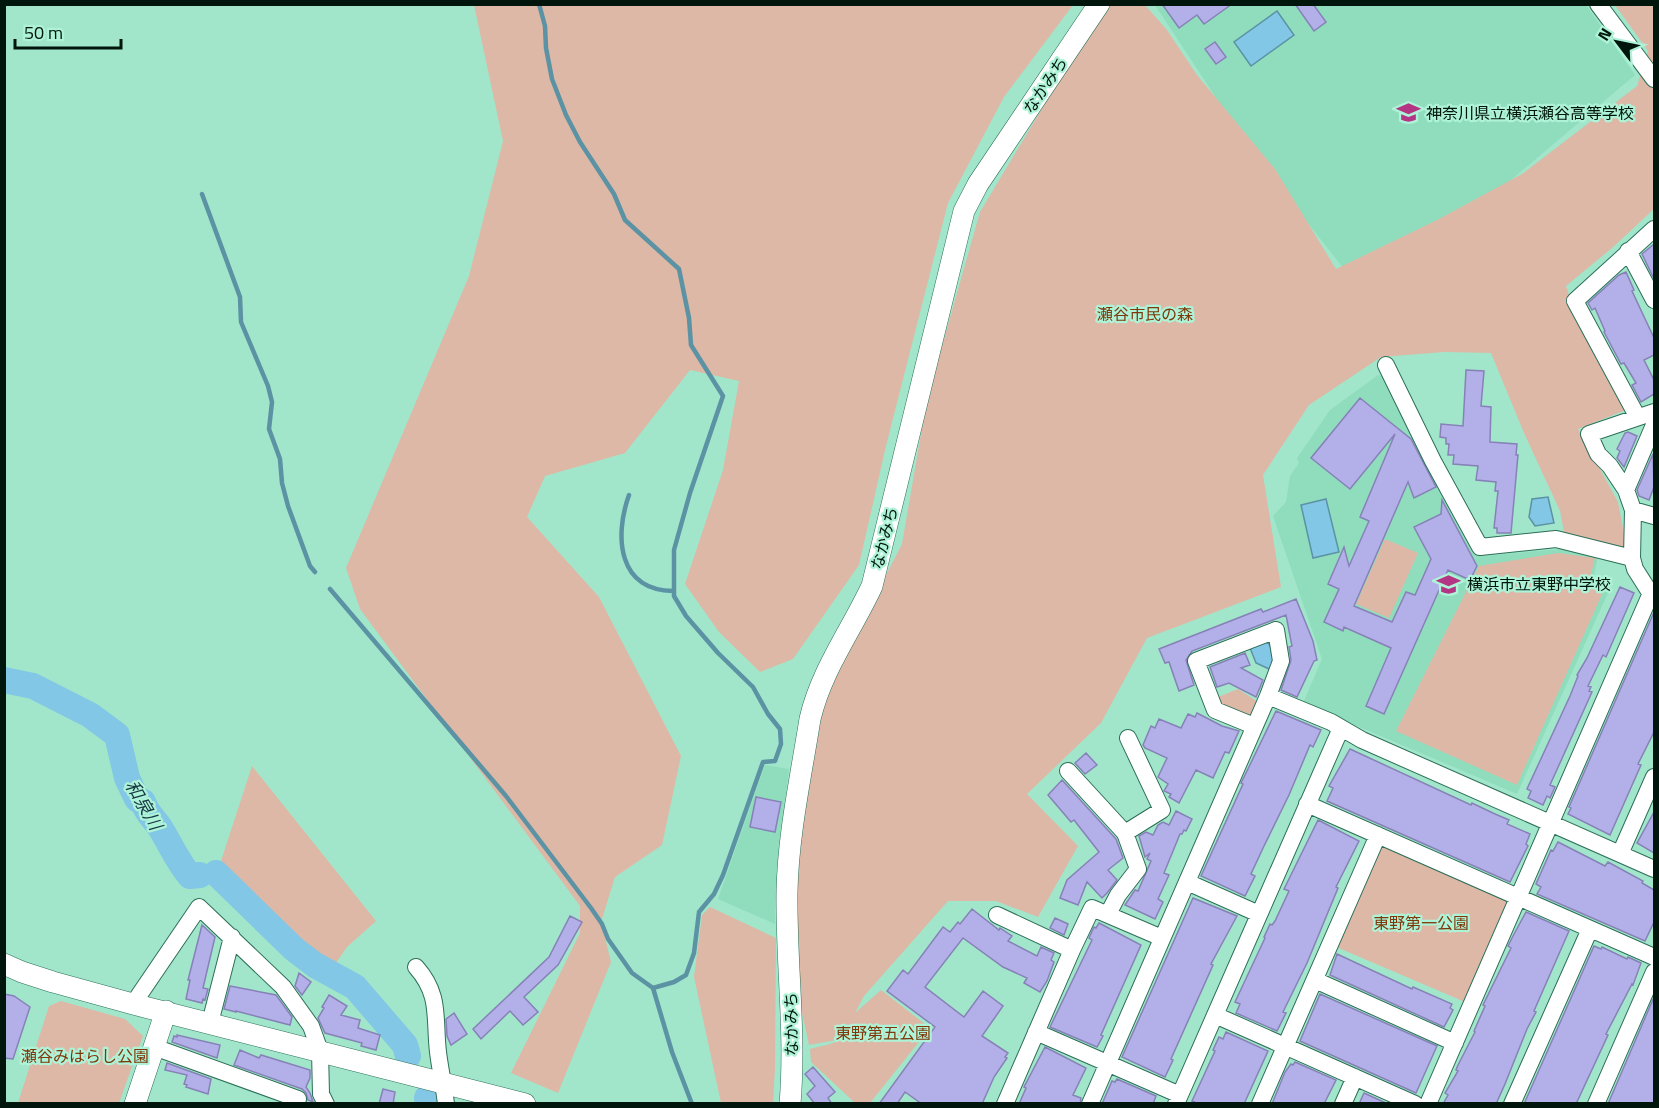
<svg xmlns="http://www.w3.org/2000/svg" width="1659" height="1108" font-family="'Titillium Web','Noto Sans JP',sans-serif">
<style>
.built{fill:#8fddbd}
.green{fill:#ddb8a6}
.water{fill:#82c7e5;stroke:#5b92a4;stroke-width:1.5}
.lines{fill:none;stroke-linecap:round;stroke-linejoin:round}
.stream{stroke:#5b92a4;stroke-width:4.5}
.river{stroke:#82c7e5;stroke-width:26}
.building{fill:#b3afe9;stroke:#8682b7;stroke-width:1.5}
.minor-casing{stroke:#2b6f57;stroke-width:18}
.tertiary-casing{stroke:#2b6f57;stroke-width:22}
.minor{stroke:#fff;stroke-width:16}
.tertiary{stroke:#fff;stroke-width:21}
.labels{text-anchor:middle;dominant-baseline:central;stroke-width:4.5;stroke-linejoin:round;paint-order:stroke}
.street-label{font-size:16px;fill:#00150c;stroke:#aef3d7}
.poi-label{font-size:16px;fill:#00150c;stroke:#aef3d7;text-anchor:start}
.park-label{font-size:16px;fill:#7e370a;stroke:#aef3d7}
.water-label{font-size:18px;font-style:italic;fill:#183846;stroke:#aef3d7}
</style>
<rect width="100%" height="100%" fill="#a1e6ca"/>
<!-- built -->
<path class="built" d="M1155,5H1586L1635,75L1504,186L1344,269L1251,151Z
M1378,375L1385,377L1472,549L1484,556L1560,549L1598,555L1594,576L1608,593L1517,794L1303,703L1322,659L1273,516L1286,502L1290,476L1299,463L1297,458L1330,410Z
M765,765L789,769L777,867L775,924L718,899Z"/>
<!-- green -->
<path class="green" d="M474,5H1073L1004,97L948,203L886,446L859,565L793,659L760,672L719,632L685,584L723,470L739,381L690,370L625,453L545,476L527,517L599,597L681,756L662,845L615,877L601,922L611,962L558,1093L511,1073L580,933V906L360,609L346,568L469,276L503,141Z
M1104,5H1145L1167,30L1197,75L1275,169L1336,269L1437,220L1522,174L1637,86L1648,51L1615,5H1654V209L1612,248L1566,286L1581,330L1626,410L1578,429L1618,502L1626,544L1620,549L1564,532L1560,511L1524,433L1491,353L1444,352L1381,357L1309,405L1263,475L1281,587L1147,638L1101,723L1027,794L1078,846L1038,917L996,901H948L864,996L855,1013L881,990L930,1028L870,1103H855L811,1062L810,1049C824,1045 850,1043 850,1024L842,1039L809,1045L799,999L792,896L819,704L902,544L927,399L980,212Z
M1385,539L1418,553L1389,618L1356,604Z
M1558,553L1595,558L1590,578L1602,594L1517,785L1396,731L1479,566Z
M1238,689L1258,702L1251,718L1214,704L1213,699Z
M252,766L376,921L347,947L331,970L306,951L219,867Z
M1378,843L1509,899L1465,1002L1334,946Z
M710,907L776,938L775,1069L773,1103H721L694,977L702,915Z
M61,1001L125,1019L143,1036L119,1103H18L49,1006Z"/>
<!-- water -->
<path class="water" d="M1277,11L1294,35L1251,66L1234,42Z
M1548,497L1554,523L1535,526L1529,517L1532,499Z
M1326,499L1339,552L1313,558L1301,505Z
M1266,642L1270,645L1274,662L1269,669L1256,663L1250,648Z"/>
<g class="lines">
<!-- stream -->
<path class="stream" d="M539,4L545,26L546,48L552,79L566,115L580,142L614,194L625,220L679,269L689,318L691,345L723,396L690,493L674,550V596L686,616L718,653L753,687L768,714L780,729L781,744L775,761L763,762L723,875L714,894L699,912L694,953L686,975L674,982L653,988
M202,194L240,297L241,322L268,386L272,402L269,429L280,459L282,483L288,506L310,566L315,572
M629,495C614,537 618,590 673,591
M330,589L506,796L591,908L602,924L608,939L632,973L653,988L672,1052L692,1104"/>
<!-- river -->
<path class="river" d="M4,680L33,686L90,715L117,735L127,778L137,799L143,802C147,813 152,817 159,826C170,843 177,861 190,876L200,875
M216,873L294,949L315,965L355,987L405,1045L408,1056
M427,1098L430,1104"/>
</g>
<!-- building -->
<path class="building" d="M1162,4H1232L1204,24L1197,15L1179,28Z
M1295,4H1313L1326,22L1314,31Z
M1215,42L1226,57L1216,64L1205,49Z
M1654,244V279L1642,254Z
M1626,272L1634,290L1632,291L1654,338V355L1644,360L1654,380V394L1641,402L1632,385L1636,383L1624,363L1621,364L1604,332L1605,331L1595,308L1592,310L1588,303L1619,275Z
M1466,370L1484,371L1481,406L1491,407L1490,442L1517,444L1516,455H1518L1511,533H1497V528H1494L1498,491H1495L1496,482L1476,480L1478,466L1453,464L1454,455H1448L1449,444H1446V438L1440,437L1441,424L1463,426Z
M1360,398L1411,439L1436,487L1414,498L1408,482L1354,606L1392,622L1406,592L1415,595L1431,559L1414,527L1441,514L1442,500L1477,566L1470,580L1448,570L1384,714L1366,706L1391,648L1344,627L1343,631L1324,622L1339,589L1328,584L1344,547L1349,566L1369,521L1360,517L1395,434L1350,489L1311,458Z
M1628,432L1637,436L1624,467L1617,458L1620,451L1617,449L1625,433Z
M1653,454L1654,487L1649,500L1639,496L1637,490Z
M1620,587L1634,593L1606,657L1603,655L1588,686L1591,687L1589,691L1592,692L1550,785L1555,787L1550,798L1547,796L1543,805L1528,798L1531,791L1527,789L1570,696L1578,676L1577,675L1587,658Z
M1296,599L1313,641L1317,660L1314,661L1297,697L1281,690L1291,660L1289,647L1292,646L1286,615L1192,651L1186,660L1194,685L1179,691L1169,662L1165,663L1159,649L1261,609L1263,612Z
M1654,612V732L1638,764L1641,765L1610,835L1568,814L1571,808L1569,807Z
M1245,653L1250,665L1241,668L1263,680L1256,697L1229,683L1217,687L1210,667Z
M1276,711L1321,730L1313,747L1310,745L1289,795L1264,846L1251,874L1255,876L1245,896L1201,876L1243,784L1241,783L1245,775Z
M1197,713L1222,726L1239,731L1229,753L1225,752L1213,778L1196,770L1179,803L1169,797L1171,794L1164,791L1168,784L1158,777L1167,758L1145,748L1143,745L1151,726L1155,728L1159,719L1181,728L1188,714L1195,717Z
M1350,749L1471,805L1472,803L1495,814L1509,820L1507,824L1530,834L1526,844L1528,846L1510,882L1327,801L1333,788L1329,786Z
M1086,753L1097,765L1085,774L1075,763Z
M1062,780L1116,839L1123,858L1108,870L1117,880L1107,893L1102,898L1087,882L1078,905L1060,898L1067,880L1099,852L1074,820L1071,822L1048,795Z
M756,797L781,802L775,832L750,827Z
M1176,811L1192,819L1186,831L1184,830L1182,834H1180L1164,873L1169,875L1158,899L1163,902L1155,919L1125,905L1135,890L1138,891L1151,861L1147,859L1150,853L1145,857L1139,836L1146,832L1153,835L1158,825L1163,822L1169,825Z
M1654,812V853L1637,843Z
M1318,820L1359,841L1336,887L1338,888L1307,963L1283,1012L1286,1013L1277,1031L1236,1013L1240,1004L1235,1002L1265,938L1264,937L1270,924L1272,925L1275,921L1289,891L1284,889Z
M1558,842L1605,866L1608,862L1643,881L1642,883L1654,890V922L1645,941L1537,894L1541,887L1536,884L1551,850L1553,851Z
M1193,898L1237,916L1211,964L1213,965L1171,1059L1173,1060L1165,1077L1122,1057Z
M972,909L999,930L1000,928L1012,936L1008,941L1037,956L1041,947L1054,953L1051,960L1054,962L1047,981L1040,992L1024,983L1027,978L1003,967L963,938L925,987L964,1017L983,991L1003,1006L982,1036L1008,1053L1005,1057L1007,1058L994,1077L982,1104H922L905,1092L897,1104H879L935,1027L887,991L903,970L908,974L943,927L950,932L958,922L960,924Z
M1526,912L1569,931L1534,1011L1536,1012L1527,1029L1505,1084L1496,1104H1443L1448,1095L1445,1093L1458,1071L1456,1070L1458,1065L1475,1032L1474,1031L1485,1006L1483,1005L1511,948L1508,946L1513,936Z
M570,916L582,922L558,965L524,997L538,1012L523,1025L510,1011L481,1039L473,1029L549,957Z
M1055,918L1068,924L1064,935L1050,928Z
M1099,923L1141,945L1101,1035L1103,1036L1097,1047L1050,1027L1092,940L1089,938L1094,927L1096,928Z
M202,925L215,937L203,988L208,989L205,1000L203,999L202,1003L186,999L190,980H188Z
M1594,946L1601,949L1602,947L1627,959L1628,957L1641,963L1633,985L1632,984L1606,1034L1608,1035L1576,1104H1524Z
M1337,954L1412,989L1413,987L1452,1004L1450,1008L1453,1010L1444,1027L1330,975Z
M299,973L311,982L302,995L295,986Z
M230,986L276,995L292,1017L290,1025L236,1011V1012L224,1009Z
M4,994L14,996L30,1007L13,1059L4,1058Z
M1320,994L1437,1046L1416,1093L1300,1041Z
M329,995L347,1006L341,1015L360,1020L358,1028L380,1035L376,1050L361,1046L362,1043L325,1033L318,1018L324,1008L322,1007Z
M1654,997V1104H1608Z
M454,1013L467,1034L451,1045L447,1036L446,1019Z
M1226,1032L1268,1051L1244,1104H1199L1192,1101L1215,1051L1213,1050L1219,1037L1223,1039Z
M177,1035L220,1045L217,1058L172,1042L174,1036L177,1037Z
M1045,1047L1086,1068L1073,1095L1081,1098L1080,1104H1019L1026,1088L1024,1087Z
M240,1050L259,1058L261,1055L310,1070V1078L306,1087L310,1093L313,1102L308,1100L306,1093L302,1089L234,1065Z
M1295,1062L1336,1080L1324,1104H1272L1285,1072L1291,1064L1293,1065Z
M167,1063L211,1079L208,1094L186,1087L187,1085L184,1084L187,1075L165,1070Z
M813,1067L835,1092L828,1098L832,1104H815L807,1094L815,1086L805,1074Z
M1117,1079L1156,1096L1153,1104H1102L1112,1081L1115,1082Z
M383,1089L395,1092L393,1104H379Z
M1364,1093L1388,1104H1359Z"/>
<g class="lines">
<defs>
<path id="minor" d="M1598,4L1654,79
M1628,251L1654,300
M1386,365L1433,461L1480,547L1556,539L1632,558
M1654,412L1589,434L1598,454L1610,466L1626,490L1633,510L1632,558L1635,569L1654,599
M1637,416L1575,301L1654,229
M1626,490L1654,425
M1633,510L1654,516
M1268,696L1331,722L1362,740L1654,869
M1068,771L1125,833L1138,869L1118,895L1108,914
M1307,804L1654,957
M1125,833L1162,810L1128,738
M1620,854L1654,777
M1187,882L1259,914
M997,915L1072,950
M416,967C441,995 434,1018 438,1052C440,1069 444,1086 446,1104
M1315,980L1455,1043
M133,1004L199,907L283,987L311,1026L320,1051L321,1094L326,1104
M1215,1015L1415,1104
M210,1023L232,937
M1036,1032L1180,1095
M154,1047L298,1099
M1005,1104L1072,950L1092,908L1162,938
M1090,1104L1268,696L1281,661L1276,630L1196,661L1215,710L1254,726
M1176,1104L1341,728
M1260,1104L1378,835
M1343,1104L1355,1077
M1428,1104L1651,593L1654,590
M1512,1104L1590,929
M1596,1104L1654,972"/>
<path id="tertiary" d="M4,964L22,972L53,982L133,1004L525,1104
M135,1104L166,1011
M790,1104C796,1033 786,963 787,892C788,835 801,776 810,719C821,671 851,631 872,586L964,211L978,184L1099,4"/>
</defs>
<!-- minor casing -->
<use href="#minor" class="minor-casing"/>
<!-- tertiary casing -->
<use href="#tertiary" class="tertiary-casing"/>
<!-- minor -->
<use href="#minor" class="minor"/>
<!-- tertiary -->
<use href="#tertiary" class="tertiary"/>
</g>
<!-- icons -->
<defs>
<symbol id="school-bare" viewBox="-9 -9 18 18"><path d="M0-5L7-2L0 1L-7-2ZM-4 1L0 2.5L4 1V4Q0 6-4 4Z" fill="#b43583" stroke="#aef3d7" stroke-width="2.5" paint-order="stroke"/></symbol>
</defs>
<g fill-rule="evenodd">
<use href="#school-bare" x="1392" y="96" width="33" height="33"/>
<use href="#school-bare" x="1432" y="568" width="33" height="33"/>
</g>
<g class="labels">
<!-- street labels -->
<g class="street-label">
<text transform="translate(1045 85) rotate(-56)">なかみち</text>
<text transform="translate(884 538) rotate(-76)">なかみち</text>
<text transform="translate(791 1024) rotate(-91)">なかみち</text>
</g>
<!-- poi labels -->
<g class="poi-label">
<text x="1426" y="113">神奈川県立横浜瀬谷高等学校</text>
<text x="1467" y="584">横浜市立東野中学校</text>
</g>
<!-- park labels -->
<g class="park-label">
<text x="1145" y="314">瀬谷市民の森</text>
<text x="1421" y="923">東野第一公園</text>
<text x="883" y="1033">東野第五公園</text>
<text x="85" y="1056">瀬谷みはらし公園</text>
</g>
<!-- water labels -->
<g class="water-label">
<text transform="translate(144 805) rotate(60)">和泉川</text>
</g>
</g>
<!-- border -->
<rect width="1659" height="1108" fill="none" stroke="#00150c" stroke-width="12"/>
<!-- north arrow -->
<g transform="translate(1617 42) rotate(302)" stroke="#aef3d7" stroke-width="4.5" paint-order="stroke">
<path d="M0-4.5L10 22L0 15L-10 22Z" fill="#00150c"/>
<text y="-9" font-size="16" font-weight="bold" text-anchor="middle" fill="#00150c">N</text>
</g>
<!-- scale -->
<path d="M15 39v9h106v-9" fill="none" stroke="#00150c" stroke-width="3"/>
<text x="24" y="39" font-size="18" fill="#00150c" stroke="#aef3d7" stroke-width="4.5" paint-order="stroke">50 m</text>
</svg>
